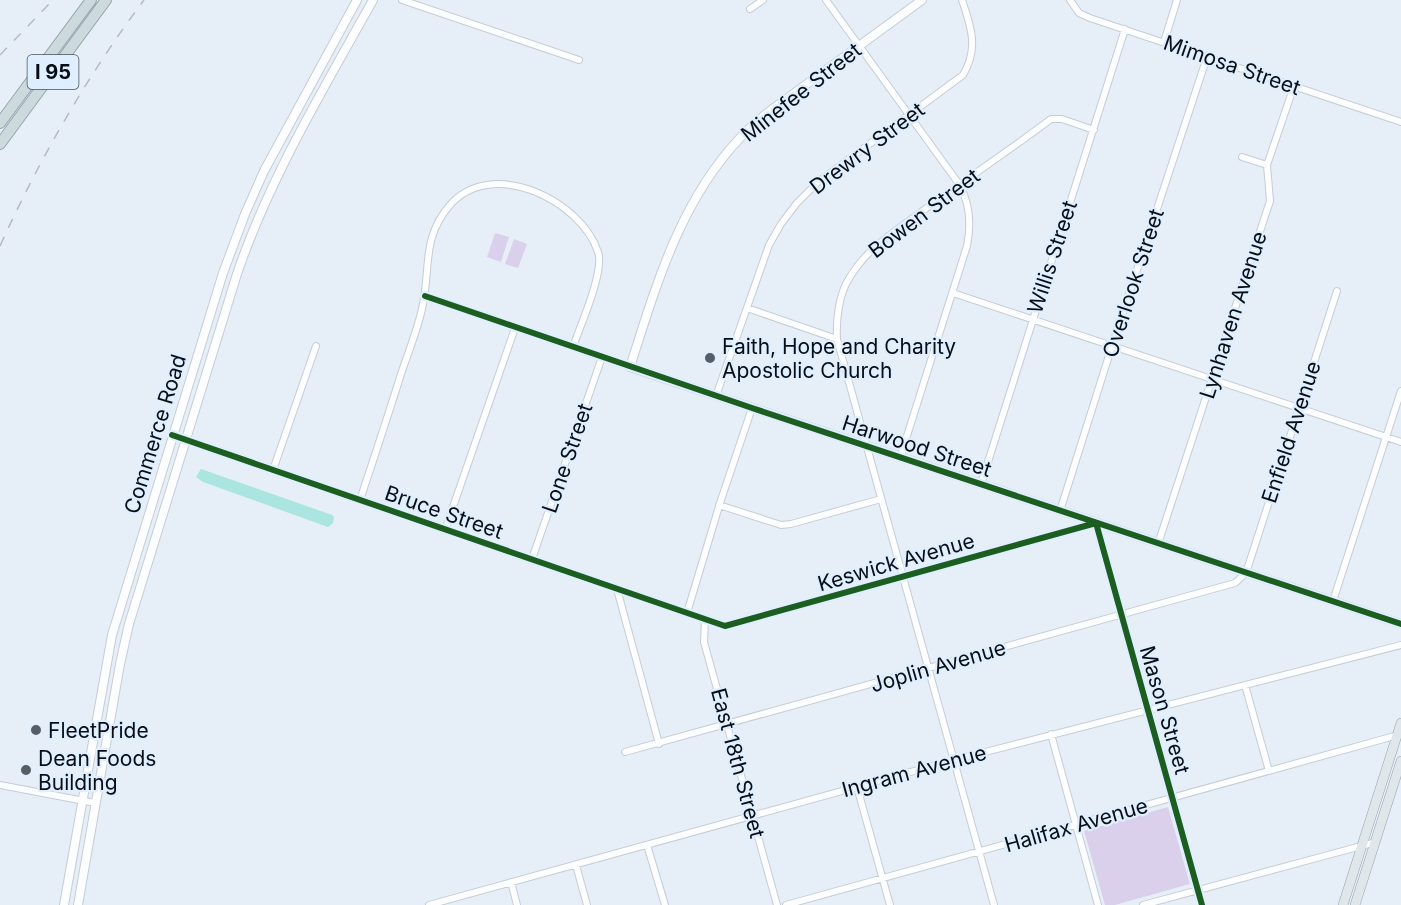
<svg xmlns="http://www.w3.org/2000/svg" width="1401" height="905" font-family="Inter,sans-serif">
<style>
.green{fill:#dbd0ec}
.water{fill:#aae5df}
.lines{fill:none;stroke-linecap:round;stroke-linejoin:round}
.street-casing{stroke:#c6ccd4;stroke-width:8}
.secondary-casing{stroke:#c6ccd4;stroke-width:10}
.primary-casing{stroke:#94a4ac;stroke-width:10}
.highway-casing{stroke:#94a4ac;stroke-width:12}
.street{stroke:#fbfdfe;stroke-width:6}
.secondary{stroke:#fbfdfe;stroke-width:8}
.primary{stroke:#dfe7ea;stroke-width:9}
.highway{stroke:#ccdade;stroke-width:10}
.rail{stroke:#b8babc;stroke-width:1.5;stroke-dasharray:10 10;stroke-linecap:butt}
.cycleway-casing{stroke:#dfefff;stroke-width:10}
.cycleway{stroke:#1b5e20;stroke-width:6}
.poi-dot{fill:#565d64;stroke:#dfefff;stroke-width:2}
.labels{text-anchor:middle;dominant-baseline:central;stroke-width:4.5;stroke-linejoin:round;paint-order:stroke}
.shield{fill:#dfefff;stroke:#49525a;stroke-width:1.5}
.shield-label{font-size:20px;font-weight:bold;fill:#090e14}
.street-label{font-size:21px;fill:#090e14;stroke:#dfefff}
.poi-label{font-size:21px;fill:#090e14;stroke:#dfefff;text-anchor:start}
</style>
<rect width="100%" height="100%" fill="#e6eff8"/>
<!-- green -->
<path class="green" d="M495,233L509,237L501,262L487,257Z
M514,239L527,244L518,268L505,264Z
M1168,807L1190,884L1115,905H1105L1084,831Z"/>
<!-- water -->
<path class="water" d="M201,469L332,515L334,517L333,523L328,527L203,482L196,477Z"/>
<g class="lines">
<defs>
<path id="street" d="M402,0L579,60
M826,0L959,184C970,203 971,226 967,246L900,458
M1070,0L1079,13L1090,18L1401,122
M750,9L763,0
M1164,42L1177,0
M1242,157L1267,165
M953,293L1401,442
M425,296L630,367
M747,308L837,339
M716,396L769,245L781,224L797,203L818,182L963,75C979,48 971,27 962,0
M172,435L725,626L1096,523L1202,905
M273,470L316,346
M981,484L1125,29
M360,500C374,458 388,416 401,374C408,353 417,331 422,309C431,270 421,238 450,205C492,157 581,200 598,252C605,271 580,326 573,347
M719,505L781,525L791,524L881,499
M1060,511L1112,346L1207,57
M445,530L515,328
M1158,544L1270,201L1267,165L1294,86
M532,559L602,357
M617,589L659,744
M1333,601L1401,391
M687,613L720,503L752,408
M705,620L704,642L777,905
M1245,685L1269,771
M1051,734L1098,905
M625,752L1235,583L1246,573L1337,291
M0,785L95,803
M857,787L890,905
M647,845L665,905
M576,865L587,905
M511,882L517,905
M429,905L954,760L1401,645
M786,905L1398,735
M994,905L837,339C836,319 839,293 850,277C867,248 898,229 924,210C966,179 1010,150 1051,119H1062L1094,130
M1143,905L1376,842"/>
<path id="secondary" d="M922,0C885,27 848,54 811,81C787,99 761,115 740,138C680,201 656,286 630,367L1401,624
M64,905L112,635L223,273L245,214L264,171L357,0
M78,905L120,664L129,624L237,274C270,177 323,90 373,0"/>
<path id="primary" d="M1343,905L1401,723
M1355,905L1401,761"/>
<path id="highway" d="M0,123L91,0
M0,144L106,0"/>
</defs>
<!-- street casing -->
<use href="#street" class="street-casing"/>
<!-- secondary casing -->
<use href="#secondary" class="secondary-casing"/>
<!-- primary casing -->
<use href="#primary" class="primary-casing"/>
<!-- highway casing -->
<use href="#highway" class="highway-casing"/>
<!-- street -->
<use href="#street" class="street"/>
<!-- secondary -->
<use href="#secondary" class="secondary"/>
<!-- primary -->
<use href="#primary" class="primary"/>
<!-- highway -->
<use href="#highway" class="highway"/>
<!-- rail -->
<path class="rail" d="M0,55L53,0
M0,246C39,160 87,76 144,0"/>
<defs>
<path id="cycleway" d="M425,296L752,408L1401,624
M172,435L725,626L1096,523L1202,905"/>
</defs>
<!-- cycleway casing -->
<use href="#cycleway" class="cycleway-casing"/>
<!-- cycleway -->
<use href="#cycleway" class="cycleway"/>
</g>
<!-- markers -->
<g class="poi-dot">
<circle cx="710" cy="358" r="6"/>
<circle cx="36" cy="730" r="6"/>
<circle cx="26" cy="770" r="6"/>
</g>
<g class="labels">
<!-- shield labels -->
<rect class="shield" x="27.5" y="55" width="51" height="34" rx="4.5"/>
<g class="shield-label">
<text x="53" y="72">I 95</text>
</g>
<!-- street labels -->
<g class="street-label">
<text transform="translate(1232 65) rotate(19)">Mimosa Street</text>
<text transform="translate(801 92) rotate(-38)">Minefee Street</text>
<text transform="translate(867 148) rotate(-37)">Drewry Street</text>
<text transform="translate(924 213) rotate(-37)">Bowen Street</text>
<text transform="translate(1052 257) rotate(-72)">Willis Street</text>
<text transform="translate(1133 283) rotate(-72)">Overlook Street</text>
<text transform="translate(1233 315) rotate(-72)">Lynhaven Avenue</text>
<text transform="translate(1291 432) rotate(-72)">Enfield Avenue</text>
<text transform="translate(155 434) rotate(-73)">Commerce Road</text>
<text transform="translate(917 446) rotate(18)">Harwood Street</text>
<text transform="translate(567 458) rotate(-71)">Lone Street</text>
<text transform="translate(444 512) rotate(19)">Bruce Street</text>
<text transform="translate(896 562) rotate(-16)">Keswick Avenue</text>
<text transform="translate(938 666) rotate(-16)">Joplin Avenue</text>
<text transform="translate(1165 710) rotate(74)">Mason Street</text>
<text transform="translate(738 763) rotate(75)">East 18th Street</text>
<text transform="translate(914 771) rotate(-15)">Ingram Avenue</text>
<text transform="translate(1076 825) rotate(-16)">Halifax Avenue</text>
</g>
<!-- poi labels -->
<g class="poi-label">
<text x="722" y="346">Faith, Hope and Charity<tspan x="722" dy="24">Apostolic Church</tspan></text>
<text x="48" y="730">FleetPride</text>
<text x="38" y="758">Dean Foods<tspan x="38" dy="24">Building</tspan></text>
</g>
</g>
</svg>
